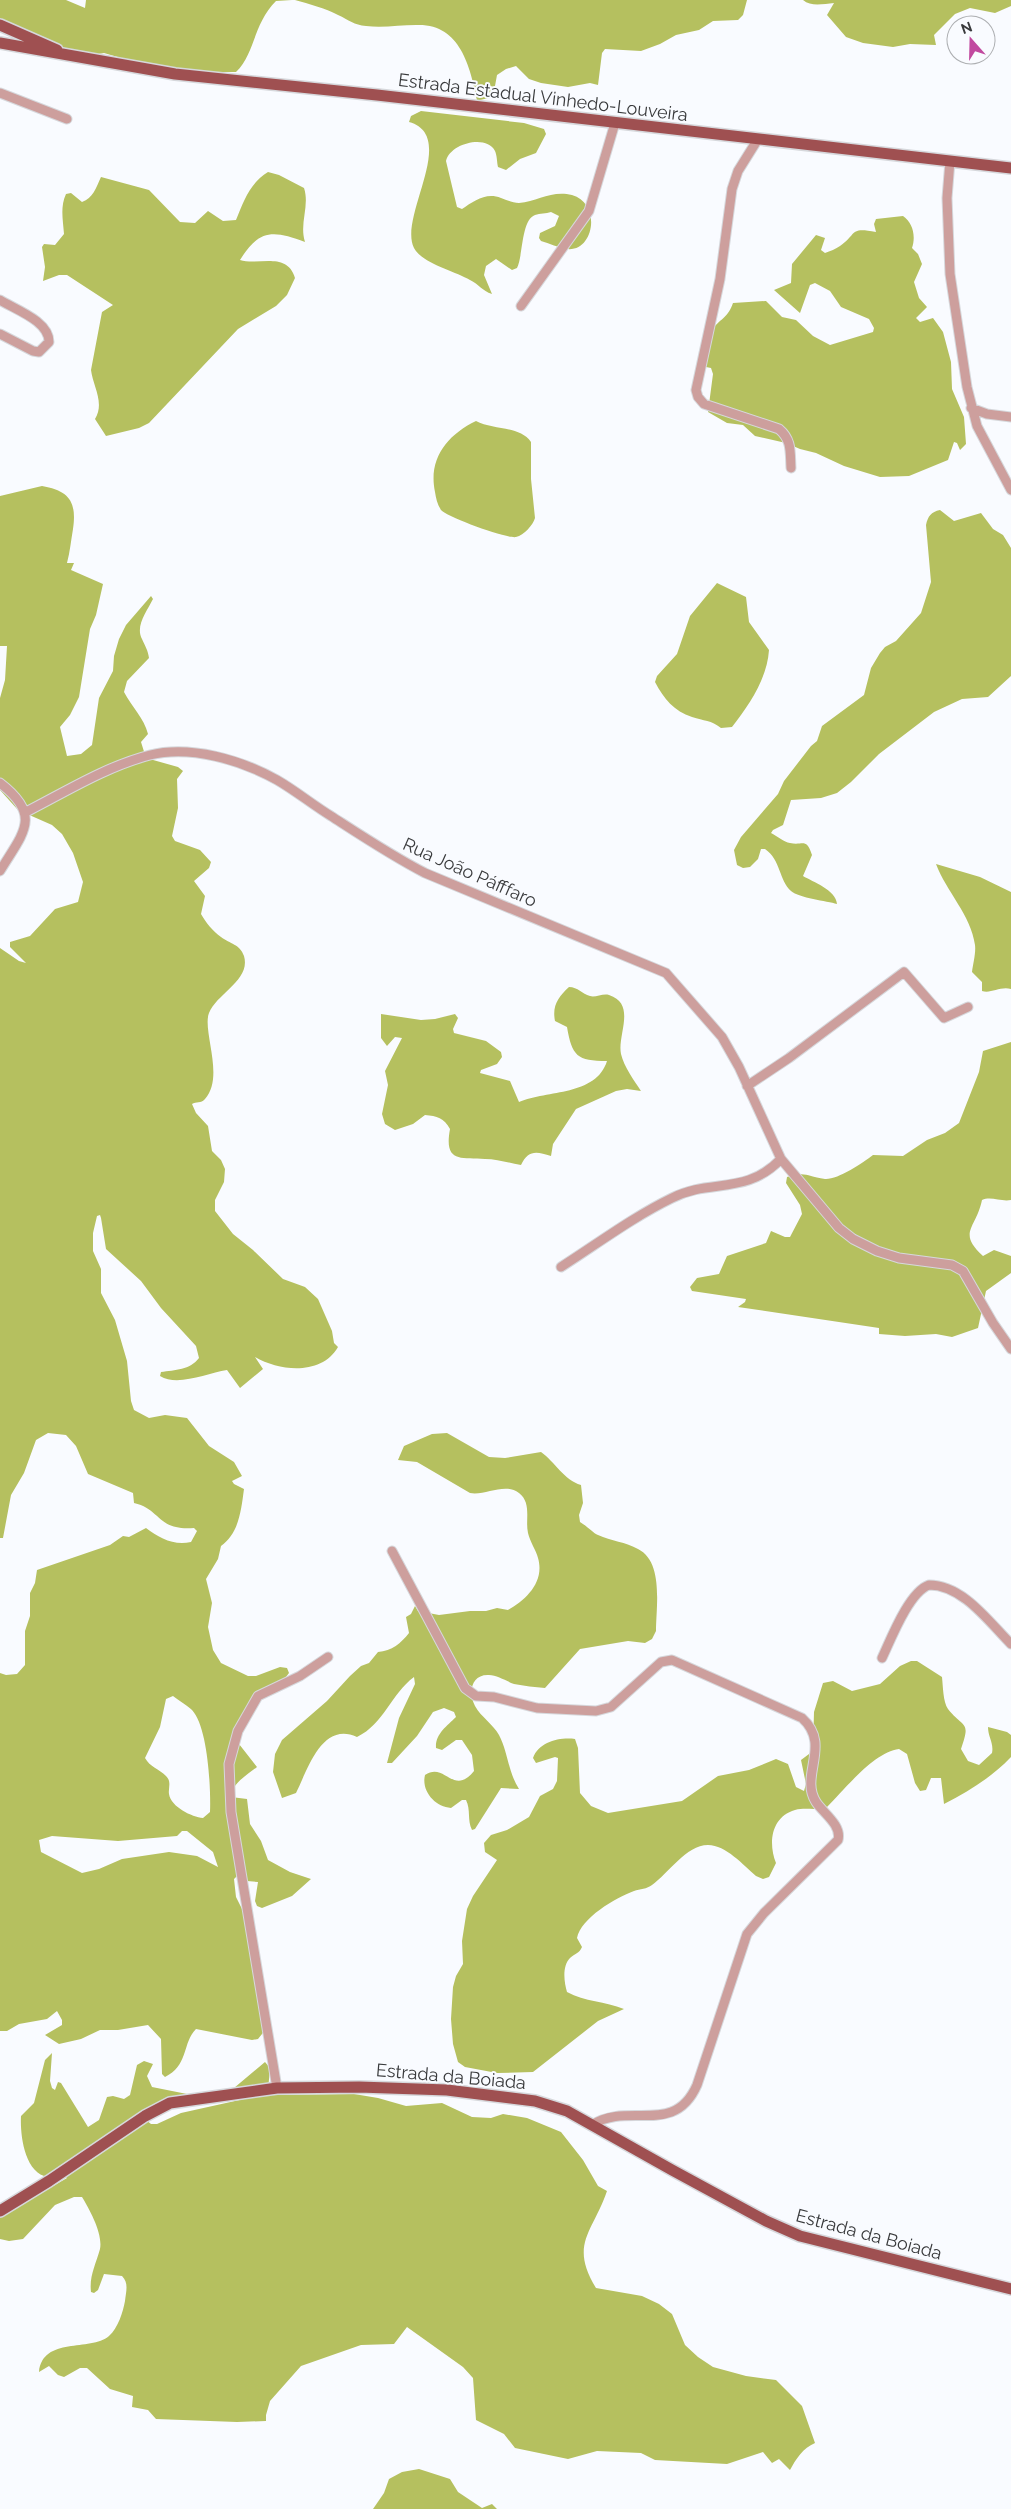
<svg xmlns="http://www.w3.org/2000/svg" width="1011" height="2509" font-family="Raleway,sans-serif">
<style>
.forest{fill:#b5c05f;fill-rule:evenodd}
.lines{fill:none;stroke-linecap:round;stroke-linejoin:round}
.minor-casing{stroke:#d6d8dc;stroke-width:11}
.major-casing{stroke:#d6d8dc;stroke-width:14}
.minor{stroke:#cd9f9d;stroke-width:9}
.major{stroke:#9f5051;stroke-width:11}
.labels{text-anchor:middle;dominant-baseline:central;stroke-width:4;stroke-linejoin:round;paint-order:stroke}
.street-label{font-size:18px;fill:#393a3c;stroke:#f9fbff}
</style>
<rect width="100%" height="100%" fill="#f9fbff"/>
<!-- forest -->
<path class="forest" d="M0,0H66L85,8L86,0H292L276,1C253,24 255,54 236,72H202L152,67L104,53L88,56L66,53L0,20Z
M295,0H747L743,15L738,20L713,21L699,30L676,35L660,44L641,51L605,49L602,53L598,85L590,83L568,87L541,83L529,79L516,66L506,69L497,75L493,97L480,100H477C470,66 460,23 416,25C400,25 383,28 366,26C354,25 349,20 338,15C325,8 309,4 295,0Z
M803,0H1011V6L995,13L970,8L955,14L934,35L936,45L910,44L893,47L863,43L846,37L827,15L834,3C823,4 811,7 803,0Z
M421,111L524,123L544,129L546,134L536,153L520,159L506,170L498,167C497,163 497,155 495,151C487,134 450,143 446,161L457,207L462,209C474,201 486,192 501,198C507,200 513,203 519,203C538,201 552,190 572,195C602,204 594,252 567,249C559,248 549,243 541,241L539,238L540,233L555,226L559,216L551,212C546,214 540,213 535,215C521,220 523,257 517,268L512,270L496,259L486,266L484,275L492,294C482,291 479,284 470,280C455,271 423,264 414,248C398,217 459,136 409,122L411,116Z
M268,172L279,175L304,188C310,206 299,223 305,242C273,230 259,229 240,260C258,266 287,251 295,278L287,295L276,306L238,329L149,423L139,428L106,436L95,419C105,403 93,386 91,370L102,312L113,305L67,275H59L43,281L45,267L42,247L44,244L55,245L64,234C63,220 60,207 66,194L71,193L82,202C93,198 96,188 101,177L149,190L180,222L195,223L208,211L223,221L236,220C244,201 249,184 268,172Z
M903,216C913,223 916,236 912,248L918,254L922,264L914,282L919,298L927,307L916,318L920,322L933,318L943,332L951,362L952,389L964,417L966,444L960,450L957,443L954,442L948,460L909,476L880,477L844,466L816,453L800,449L786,443L755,436L743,425L727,423L708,412L713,374L711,368L706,367C704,358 706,336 713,328C722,318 728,317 733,303L766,301L782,317L796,320L813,336L830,345L873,332L874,328L869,319L841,307L830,291L815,283L810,285L800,313L774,290L791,283L792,264L816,235L825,238L821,250L825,253C830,251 836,249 840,246C858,234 848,227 876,232L874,224L876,219Z
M476,421C493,430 520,426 531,442V479L535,518C533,525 524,535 516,537C507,539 447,517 441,510C437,504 436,498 435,492C428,459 447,435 476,421Z
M42,486C69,491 77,501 73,529C71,540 70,552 67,563H74L71,570L103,584L96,615L90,629L79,697L70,715L60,727L67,756L81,754L92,745L99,698L113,671L114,656L119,639L126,625L151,596L153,599C147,611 135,626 142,639C145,646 148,650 149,658L127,681L124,692C132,707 144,718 148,734L141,742L146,758L178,767L183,771L177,779L178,808L172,836L175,841L200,850L211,862L209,868L194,881L205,896L201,914C206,923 213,931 221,937C230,944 240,944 244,956C251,980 217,993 209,1013C202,1031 225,1077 205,1099C201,1104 196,1101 192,1104L196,1113L208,1126L212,1151L221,1160L225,1169L224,1182L215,1200V1211L233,1234L253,1250L283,1279L305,1287L318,1299L332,1331L334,1343L338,1347C322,1375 281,1372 255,1357L263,1369L240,1388L227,1370C207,1373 178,1387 160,1376L161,1372C175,1370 190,1370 199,1358L196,1346L161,1308L141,1281L106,1249L101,1218L100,1215L97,1216L93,1233V1251L101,1269V1293L115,1320L127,1361L131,1401L134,1410L149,1418L165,1415L187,1418L209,1446L234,1462L242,1476L232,1481L234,1484L244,1489C241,1511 239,1533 221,1546L218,1559L206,1579L212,1603L208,1627L213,1650L221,1663L248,1676H256L280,1667L287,1668L289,1673C278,1690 250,1697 243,1716C240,1725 240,1735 239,1744L257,1767C247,1775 231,1784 231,1797L247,1799L250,1824L261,1841L268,1860L290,1872L311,1879L292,1896L262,1908L257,1906L255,1901L258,1882L247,1881L239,1874L234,1879L236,1897L247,1919L266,2029L258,2039L252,2040L196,2029C182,2043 189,2065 165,2077L162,2074L161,2039L148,2025L118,2030H100L81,2039L59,2044L45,2035L62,2025V2020L57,2011L47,2019L19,2024L7,2031H0V1673L6,1675L17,1674L25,1665V1631L30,1616V1593L35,1583L37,1570L110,1545L123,1536L129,1537L146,1528C159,1538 174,1546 191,1542L197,1531L194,1528C157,1531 161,1509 134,1503L133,1493L88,1474L76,1446L66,1435L48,1433L36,1440L24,1473L11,1495L3,1538H0V948L19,961L26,963L10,947V942L30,936L55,909L78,902L83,882L73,853L62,834L52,825L18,810L0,790V698L5,680L7,646H0V496ZM173,1696C179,1701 187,1705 192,1710C208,1727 211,1789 210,1812L203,1818C192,1817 171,1807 169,1794C168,1788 172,1782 166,1776C159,1769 150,1767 145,1758L160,1727L166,1699ZM182,1831H187L213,1852L218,1867L197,1856L169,1852L122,1859L99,1869L82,1873L41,1852L39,1840L52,1836L118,1841L177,1836Z
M940,510L954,521L981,513L993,529L1003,535L1011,548V676L988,697L962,699L934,712L879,754L851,782L837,793L821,798L791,800L783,825L773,830L771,833C777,836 784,842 790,843C803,846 806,837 812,855L803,876C813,882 836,890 837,904C827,901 799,898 791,891C779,881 781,860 765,849H761L758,859L750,867L743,868L737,865L734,850L741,837L778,794L784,781L811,746L817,741L822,726L864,695L871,668L880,653L885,647L896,641L921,613L931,582L926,525C928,516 931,512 940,510Z
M717,583L746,597L749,622L769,650C767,679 749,705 732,727L721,728C711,720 704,721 692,717C674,711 664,699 655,682L657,676L677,654L690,616Z
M936,864L980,877L1011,892V989C1000,986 991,994 982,991V982L972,972C973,964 976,953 975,945C971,915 946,891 936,864Z
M569,987C578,987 582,994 590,996C595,998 603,993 609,995C637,1004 617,1035 621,1054C624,1067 634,1080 641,1091L627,1089L616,1091L576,1109L553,1144L551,1156C536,1151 528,1150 521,1165C509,1163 497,1159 485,1159C459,1158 444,1162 450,1129C444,1118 437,1116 425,1115L413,1124L395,1130L385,1124L382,1114L388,1085L385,1071L402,1038L395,1037L387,1046L381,1038V1014L421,1020L435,1019L455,1014L458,1018L453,1029L454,1033L486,1041L501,1052L502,1057L497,1064L481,1070L480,1073L510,1081L519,1102C548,1090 596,1096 607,1061C577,1061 572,1056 567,1027L555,1021C552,1006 558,997 569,987Z
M1011,1042V1200C1001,1202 991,1196 982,1200C976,1229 957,1232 983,1256L994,1250L1011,1256V1273L986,1291L978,1328L952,1337L936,1334L905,1336L879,1334V1328L738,1307L745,1302L746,1299L692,1291L690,1287L697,1278L719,1274L727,1256L766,1243L771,1231L785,1237H790L802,1214L800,1205L786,1183L787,1177C806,1171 806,1176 825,1179C837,1180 863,1163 873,1155L903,1156L927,1140L945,1133L959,1123L979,1072L983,1051Z
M447,1433L489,1457L505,1458L541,1452C555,1462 564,1480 581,1485L583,1503L579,1515L580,1522C587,1526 593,1533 598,1535C611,1541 626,1542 638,1549C664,1562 656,1607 656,1631L652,1639L645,1643L628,1641L580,1649L545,1688C535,1687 524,1686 514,1684C506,1681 497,1675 489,1675C471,1674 468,1693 475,1706C481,1717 493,1724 499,1735C508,1752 508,1772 519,1789L501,1788L475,1829L472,1830C467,1820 471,1810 466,1800H462L451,1808C435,1807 421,1791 425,1775C445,1761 453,1797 474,1771L472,1755L462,1740H456L442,1750L436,1748C435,1734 447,1726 456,1717L454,1712L444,1708L433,1712L417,1736L392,1763H387L399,1718L415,1684L414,1677C391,1694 384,1724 357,1737C322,1721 308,1769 296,1793L282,1798L273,1772L275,1754L282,1740L327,1701L350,1676L361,1666L369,1663L378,1652C392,1651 401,1643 409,1633L406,1617L411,1614L415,1606L418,1611L439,1615L470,1611H486L497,1608L508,1610C526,1600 545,1582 538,1558C536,1550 530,1542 528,1533C525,1520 532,1503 519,1493C505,1482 485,1496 470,1493L417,1462L398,1460L404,1446L432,1434Z
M911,1661H917L942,1677C943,1686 943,1702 948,1709C964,1729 971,1720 961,1749L968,1761L979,1765L992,1753C994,1743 988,1737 988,1727L1007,1732L1011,1735V1757C991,1778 969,1791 944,1804L941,1778H931L926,1790L920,1791L915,1783L907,1754L899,1749C874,1752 845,1789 827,1807C816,1811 806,1807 795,1810C771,1817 768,1843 776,1863L769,1877L763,1879L756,1876C743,1865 726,1845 708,1845C686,1845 668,1874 652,1885C647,1889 640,1889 634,1891C615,1898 581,1918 577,1938L582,1947C579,1954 575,1953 570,1958C562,1966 564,1982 567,1992C585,2002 605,2001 624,2009L598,2021L533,2072L497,2073L465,2067L458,2062L453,2044L451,2019L453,1987L456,1976L463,1964L462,1941L467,1909L473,1896L497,1860L485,1852L484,1843L491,1835L507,1830L529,1817L540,1796L553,1789L557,1781L558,1758L555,1757L536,1763L533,1758C539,1742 559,1737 575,1739L578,1748L580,1793L591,1806L608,1813L682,1801L718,1776L749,1770L776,1759L788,1764L796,1787L804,1791L806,1784L801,1760L809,1754L813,1749L814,1712L823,1683L833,1681L852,1691L880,1684L900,1666Z
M52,2053L50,2081L52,2088L55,2090L58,2082L61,2083L88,2127L99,2120L107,2097L113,2096L124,2099L130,2095L137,2065L144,2061L153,2064L147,2076L152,2087L192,2095L146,2120L151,2124H157L181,2113L244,2099L248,2096L234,2088L265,2062L270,2068L268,2090L274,2095L354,2094L378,2098L406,2106L442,2103L472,2117L491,2118L503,2114L527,2118L561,2132L583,2160L598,2186L607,2191C593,2232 569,2244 596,2288L642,2296L659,2304L672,2314L685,2345L698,2357L713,2367L746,2376L776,2380L802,2406L815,2443C803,2448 796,2459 790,2470L779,2459L772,2463L763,2452L727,2464L655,2460L641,2453L597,2451L568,2459L515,2448L504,2434L476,2420L473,2378L463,2367L407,2327L394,2344L361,2345L301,2366L270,2401L266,2415V2421L237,2422L156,2419L148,2410L132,2407L133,2396L110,2389L87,2368H80L64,2377L58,2375L49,2366L39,2372C43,2336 90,2352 109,2336C118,2328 123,2312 125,2301C126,2291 129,2283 122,2276L104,2274L98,2290L94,2293L91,2292C89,2276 96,2264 100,2249C103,2234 90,2210 82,2197H74L55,2205L23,2239L9,2241L0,2239V2217L67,2178L64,2175C59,2176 53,2177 48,2177C24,2173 20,2134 21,2116L34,2103L45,2060Z
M419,2469L450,2479L458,2492L482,2508L492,2504L497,2509H373L384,2493L389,2479L402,2472Z"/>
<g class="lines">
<defs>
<path id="minor" d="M0,93L67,119
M758,139L738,171L732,189L720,279L696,390L698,397L704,404L779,429C792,440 790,452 791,468
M950,161L947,198L950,274L967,387L977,426L1011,490
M0,300C16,310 49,321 49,342L39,352L33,351L0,334
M521,306L589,211L615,123
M971,408L987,414L1011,417
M0,783C43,816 23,833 0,871
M26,812C65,792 107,766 150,755C191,745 241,760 277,780C296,791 313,805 331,816C362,836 392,856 425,873L666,973L722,1037L739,1067L781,1159L839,1228L853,1239L877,1251L899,1258L952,1265L963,1271L993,1323L1011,1349
M747,1086L789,1058L904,972L944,1018L968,1007
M561,1267C597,1244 633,1217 672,1198C711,1178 745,1196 781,1159
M392,1551L465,1688L476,1696L494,1697L537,1708L596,1711L611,1707L661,1662L672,1660L802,1718C832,1745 799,1776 816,1802C823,1813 842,1825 838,1840L764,1913L747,1934L697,2085C674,2137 629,2101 592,2125
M882,1658C891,1639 909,1592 929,1585C963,1585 989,1622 1011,1644
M277,2088L231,1812L229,1764L238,1731L258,1696L300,1676L328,1657"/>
<path id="major" d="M0,25L57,50
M0,43L175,74L377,95L1011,168
M0,2211L49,2181L145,2116L170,2103L277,2088L359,2087L447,2090L535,2101L567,2111L672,2170L766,2221L800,2236L1011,2289"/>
</defs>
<!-- minor casing -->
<use href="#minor" class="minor-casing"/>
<!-- major casing -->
<use href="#major" class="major-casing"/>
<!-- minor -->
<use href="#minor" class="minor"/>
<!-- major -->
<use href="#major" class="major"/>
</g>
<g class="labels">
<!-- street labels -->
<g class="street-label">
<text transform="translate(543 97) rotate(7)">Estrada Estadual Vinhedo-Louveira</text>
<text transform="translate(470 872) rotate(24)">Rua João Páfffaro</text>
<text transform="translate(451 2076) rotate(5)">Estrada da Boiada</text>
<text transform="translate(869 2234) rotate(15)">Estrada da Boiada</text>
</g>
</g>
<!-- north arrow -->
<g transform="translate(971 40) rotate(340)"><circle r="24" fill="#f9fbff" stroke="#acaeb1"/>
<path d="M0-4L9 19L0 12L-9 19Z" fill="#c1499f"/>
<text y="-8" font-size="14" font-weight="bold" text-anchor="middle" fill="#393a3c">N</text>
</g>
</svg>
